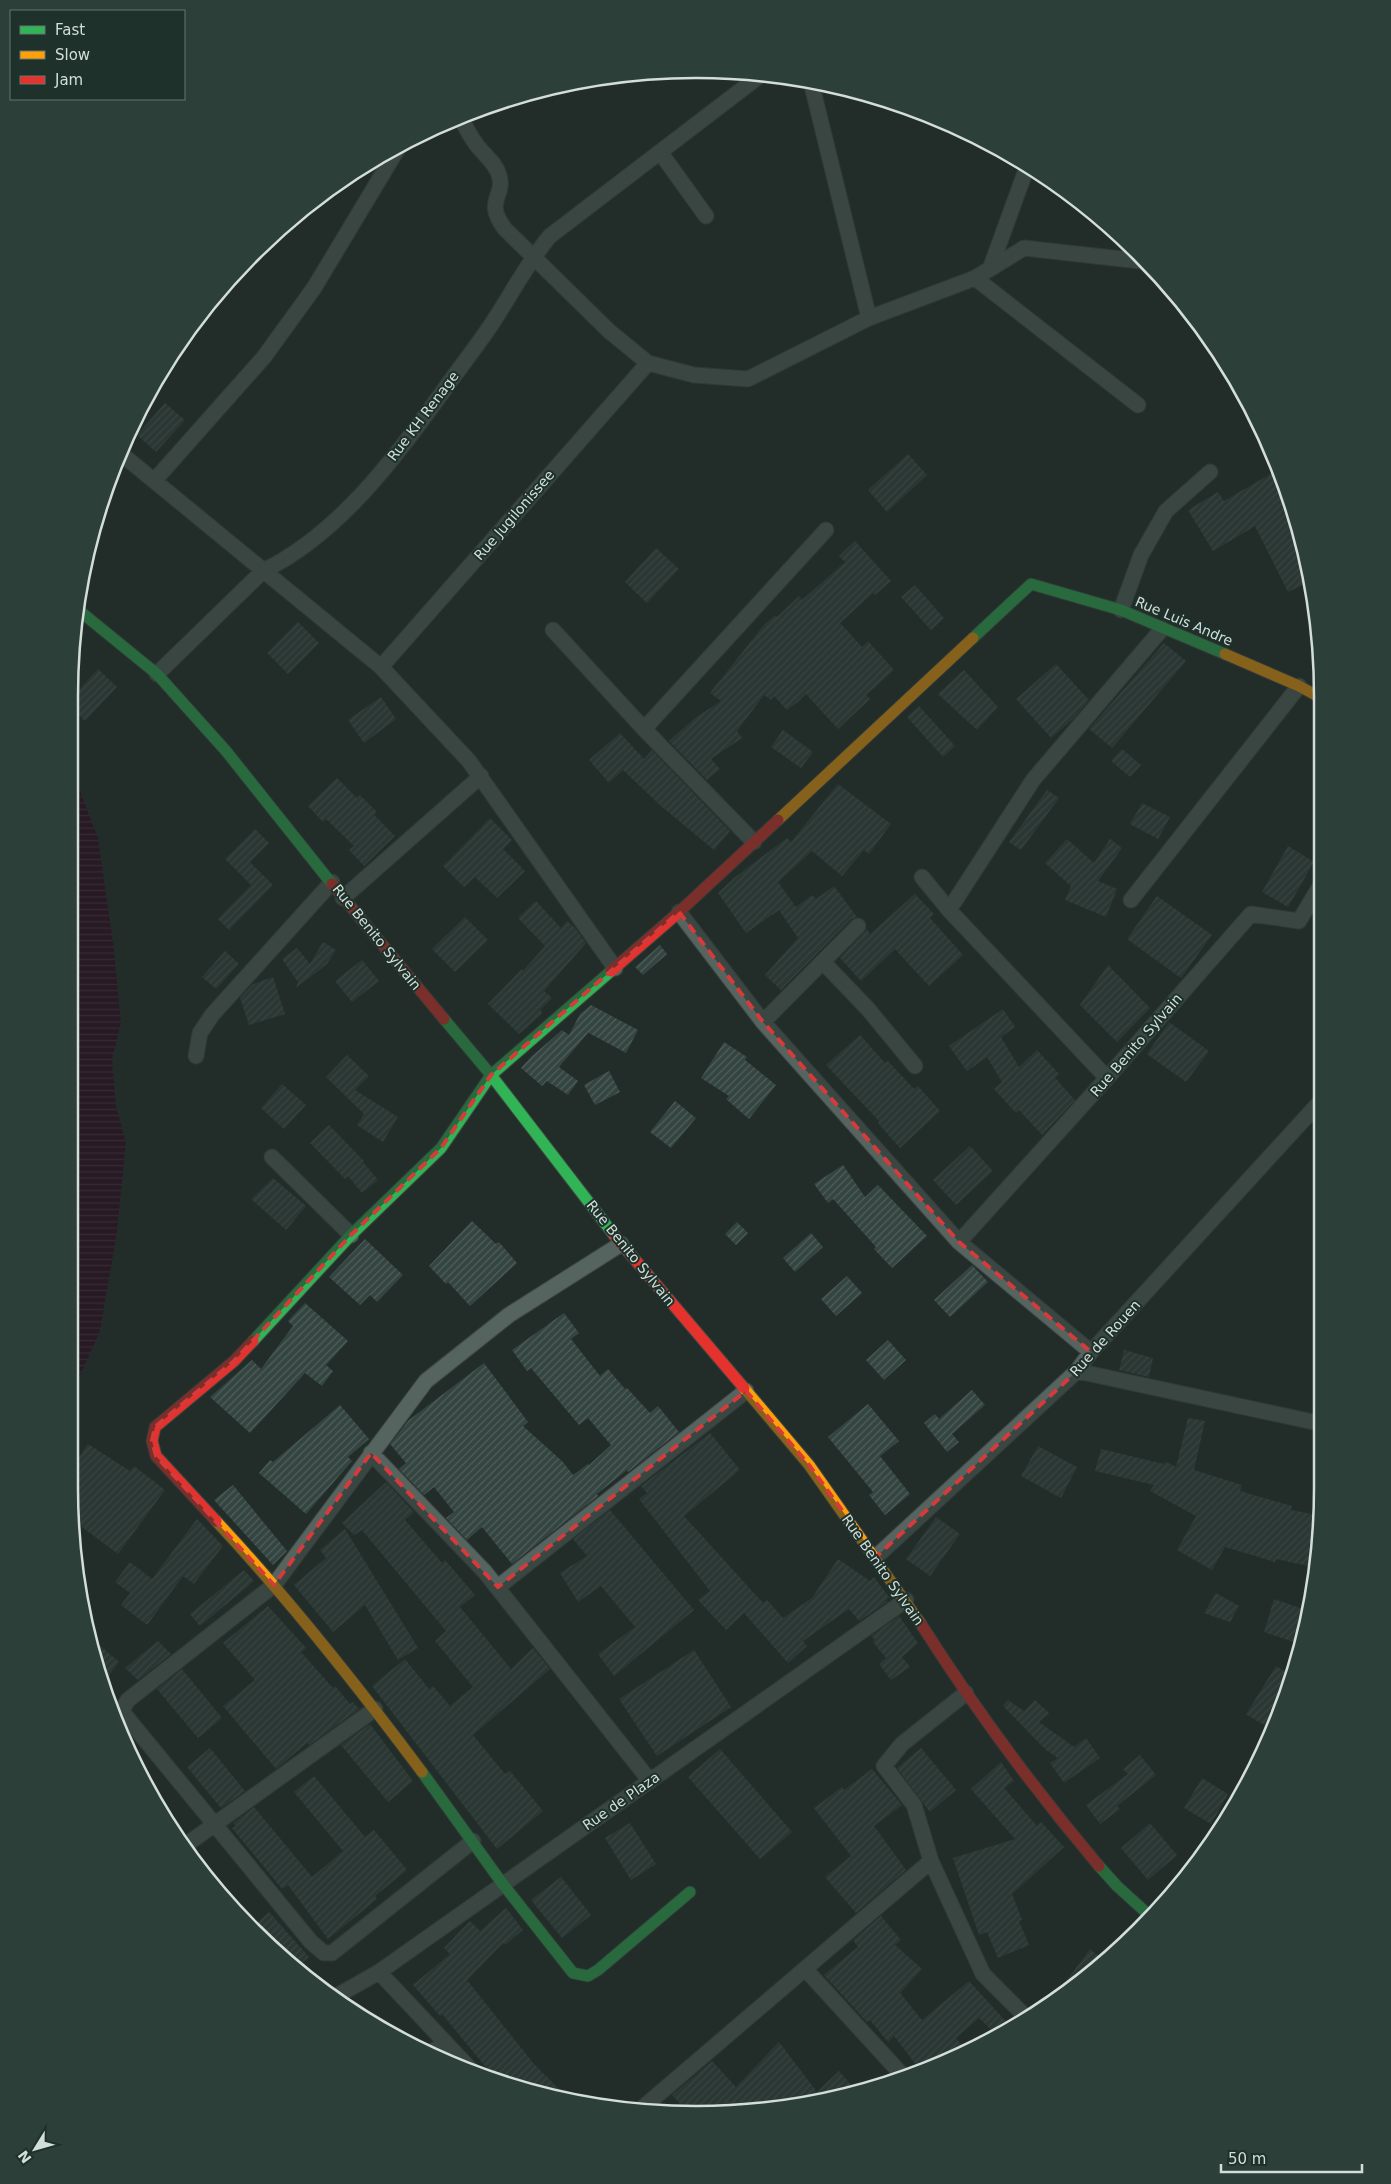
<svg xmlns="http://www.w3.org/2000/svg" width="1391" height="2184" font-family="'DejaVu Sans',sans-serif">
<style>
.water{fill:url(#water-rules)}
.building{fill:url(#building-hatch)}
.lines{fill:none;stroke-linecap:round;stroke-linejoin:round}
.street-casing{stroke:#3f4845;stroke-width:17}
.fast-casing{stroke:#3f4845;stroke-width:13}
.slow-casing{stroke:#3f4845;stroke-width:13}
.jam-casing{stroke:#3f4845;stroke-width:13}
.street{stroke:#566460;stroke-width:15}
.fast{stroke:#30b455;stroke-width:11}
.slow{stroke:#ff9f0a;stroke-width:11}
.jam{stroke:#e5322d;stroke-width:11}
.marked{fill:none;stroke:#d63a3a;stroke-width:4;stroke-dasharray:10 6;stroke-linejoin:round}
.labels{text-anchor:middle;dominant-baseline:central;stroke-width:4;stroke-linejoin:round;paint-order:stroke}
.street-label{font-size:14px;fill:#d3deda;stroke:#1e312b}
.rim{fill:none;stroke:#d3deda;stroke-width:2.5}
</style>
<defs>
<pattern id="water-rules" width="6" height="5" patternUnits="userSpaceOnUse" patternTransform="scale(1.25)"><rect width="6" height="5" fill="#2f0420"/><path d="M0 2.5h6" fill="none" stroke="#4c2840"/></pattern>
<pattern id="building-hatch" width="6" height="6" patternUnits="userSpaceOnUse" patternTransform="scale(1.25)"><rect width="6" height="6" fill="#344440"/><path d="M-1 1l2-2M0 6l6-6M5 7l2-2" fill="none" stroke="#505f5b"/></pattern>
</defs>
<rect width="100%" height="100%" fill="#222d2a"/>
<!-- water -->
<path class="water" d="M74,775L98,838L113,942L121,1023L112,1060L116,1106L126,1142L117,1232L100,1331L74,1389Z"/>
<!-- building -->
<path class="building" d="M165,403L185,420L156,452L137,435Z
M908,454L927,475L887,512L868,490Z
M1274,472L1285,491L1294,514L1288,517L1304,551L1309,582L1288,592L1255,526L1213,551L1188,510L1218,492L1224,501Z
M855,541L891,581L875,595L873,593L840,623L862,647L868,641L894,670L866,695L870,699L838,729L806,694L798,702L787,710L774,696L771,700L764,695L737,731L742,738L711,759L720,769L707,780L669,741L695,718L721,701L710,693L763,626L775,615L777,617L799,596L802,600L845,562L839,556Z
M656,548L679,569L647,603L625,582Z
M915,585L944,618L931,630L901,597Z
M298,622L319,643L288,674L267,653Z
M1164,643L1186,661L1112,748L1089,729Z
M1056,664L1089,700L1074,718L1051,738L1016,699Z
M98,669L117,687L85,721L74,711V695Z
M964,670L998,707L977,730L938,694Z
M381,697L396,719L364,743L348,720Z
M919,706L955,746L943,757L907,717Z
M783,730L813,752L801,768L771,747Z
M620,733L644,759L652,750L730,831L714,850L661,806L623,770L609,783L589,760Z
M1122,749L1141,765L1130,777L1111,761Z
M337,778L357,798L360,795L377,812L374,815L395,836L364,866L349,850L354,846L326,819L323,822L308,806Z
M838,784L891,824L869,854L864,850L842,876L812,851L778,882L796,907L812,895L816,899L834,886L857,917L851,919L781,990L765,975L798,938L779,910L746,933L718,893L734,878L787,838L791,842Z
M1047,790L1059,798L1021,850L1009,842Z
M1142,803L1170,817L1158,839L1130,824Z
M490,818L512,840L503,849L525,871L497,898L475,877L464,887L443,866Z
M255,829L269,843L250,862L273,885L229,930L218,919L251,885L225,859Z
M1067,839L1094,863L1110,839L1122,848L1098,881L1117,889L1106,917L1065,900L1071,886L1045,863Z
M1288,846L1314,862L1288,907L1262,892Z
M915,894L934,914L930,918L963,955L929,986L895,949L861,981L840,958L867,929L870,934Z
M1157,896L1212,935L1181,978L1127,939Z
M536,901L561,928L567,921L576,929L586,943L544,991L552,998L540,1010L543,1013L519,1034L488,1004L522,969L523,971L545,946L518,918Z
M465,917L488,940L455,972L432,949Z
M323,942L336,950L327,964L296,988L298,982L282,959L297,948L310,964Z
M660,945L667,954L643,975L635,967Z
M225,951L239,964L216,989L202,977Z
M362,960L379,981L352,1002L335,981Z
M1108,965L1150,1008L1117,1042L1080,1005Z
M273,977L285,1014L249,1025L240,998L253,984Z
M591,1005L638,1030L626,1053L587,1032L588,1033L559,1067L578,1081L568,1095L547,1081L542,1086L521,1068L531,1057L562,1030L569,1035L580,1014Z
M1003,1009L1015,1027L1001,1037L1019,1067L1037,1050L1059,1074L1055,1078L1075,1100L1042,1135L1019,1110L1016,1113L994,1089L1002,1082L987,1057L967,1071L949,1046Z
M1169,1022L1209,1051L1186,1082L1147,1054Z
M860,1035L885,1063L888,1061L914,1089L918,1086L940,1111L900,1148L878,1123L879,1121L826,1065Z
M724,1042L747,1057L745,1060L776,1085L749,1119L726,1099L729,1096L701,1078Z
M347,1055L369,1076L355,1090L398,1117L383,1142L357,1125L364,1114L326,1077Z
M609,1071L620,1092L595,1105L584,1085Z
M282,1084L306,1105L284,1129L261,1108Z
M675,1101L696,1118L671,1148L650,1132Z
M329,1125L364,1161L363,1162L378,1180L362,1193L348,1176L345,1179L310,1143Z
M970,1146L993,1171L956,1205L933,1180Z
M843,1165L865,1197L878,1185L927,1236L892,1268L874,1249L876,1247L833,1199L828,1203L814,1184Z
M273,1178L306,1206L286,1230L251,1199Z
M472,1221L496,1244L499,1242L517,1263L470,1306L448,1282L446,1284L429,1266Z
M737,1222L748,1233L736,1245L725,1234Z
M811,1233L823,1247L795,1272L783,1258Z
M365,1239L403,1275L377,1302L370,1295L360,1305L329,1277Z
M972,1265L988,1282L950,1317L934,1300Z
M847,1276L862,1293L836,1316L821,1299Z
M305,1303L348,1341L326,1365L333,1371L322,1386L305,1373L250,1433L210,1397L252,1360L261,1369L293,1326L288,1321Z
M564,1313L579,1333L571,1339L600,1376L608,1369L625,1389L627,1388L650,1413L658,1406L679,1432L628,1472L627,1470L597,1494L598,1496L512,1564L482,1527L467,1540L446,1518L454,1512L434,1487L424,1495L399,1469L406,1463L390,1444L409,1420L484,1363L528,1422L523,1426L563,1462L573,1475L588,1464L589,1465L611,1445L588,1418L579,1425L531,1368L527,1371L512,1350Z
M888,1340L906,1360L884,1380L866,1360Z
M1124,1350L1153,1358L1149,1377L1119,1370Z
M972,1390L985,1405L952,1434L959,1442L947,1452L924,1423L935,1414L939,1419Z
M868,1404L899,1441L880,1456L910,1494L885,1515L869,1495L873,1492L828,1437Z
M340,1405L369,1439L348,1457L352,1461L306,1514L259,1473L270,1460L273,1462Z
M1188,1418L1205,1421L1194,1470L1242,1485L1240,1491L1292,1506L1291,1510L1317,1515V1568L1276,1559L1275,1562L1225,1547L1212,1570L1177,1550L1196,1516L1150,1491L1154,1485L1095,1471L1101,1449L1164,1464L1166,1462L1176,1467Z
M710,1433L740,1470L684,1516L763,1603L767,1600L783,1618L812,1598L838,1559L870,1581L874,1577L889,1597L886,1600L887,1602L859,1621L849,1609L803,1641L807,1646L788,1663L744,1613L726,1630L698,1600L710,1591L639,1499L647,1493L641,1486Z
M88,1444L130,1471L134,1466L165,1490L118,1554L74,1521V1465Z
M1038,1446L1077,1467L1061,1498L1021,1476Z
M386,1482L414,1512L405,1520L442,1563L445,1560L475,1595L460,1607L511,1669L533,1648L550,1669L473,1735L505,1774L510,1771L543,1811L497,1849L372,1686L405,1659L429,1689L433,1686L450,1706L473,1687L435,1641L446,1631L362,1530L354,1535L342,1523Z
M233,1485L287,1551L273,1565L214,1500Z
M610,1510L694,1610L614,1676L598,1654L635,1627L601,1586L578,1602L560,1573L587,1556L573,1539Z
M936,1517L960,1534L930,1576L906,1559Z
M197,1519L223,1546L194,1584L183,1576L147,1625L121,1605L130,1593L115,1582L130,1562L152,1579Z
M345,1529L418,1648L398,1660L365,1605L333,1632L294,1585L326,1558L320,1550Z
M244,1570L254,1581L200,1626L190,1614Z
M1216,1593L1239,1606L1230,1622L1204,1613Z
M1274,1599L1306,1610L1297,1643L1264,1632Z
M268,1606L306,1648L301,1652L333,1688L335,1686L350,1704L353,1702L359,1709L309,1745L307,1743L276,1769L223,1706L255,1680L223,1643Z
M899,1616L918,1643L902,1657L910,1667L891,1680L879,1664L886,1658L873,1642L875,1640L871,1636Z
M89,1636L119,1662L101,1686Z
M158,1641L171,1654L138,1680L125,1668Z
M694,1650L731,1707L657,1756L619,1699Z
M1276,1666L1289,1674L1273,1731L1246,1714Z
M182,1669L222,1718L198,1738L157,1689Z
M1008,1700L1024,1711L1035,1700L1049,1713L1039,1722L1074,1747L1086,1738L1100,1758L1064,1783L1050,1763L1058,1758L1046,1750L1003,1706Z
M370,1724L413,1781L388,1802L341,1745Z
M210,1748L245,1791L221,1808L187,1767Z
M921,1748L956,1790L930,1812L897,1768Z
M720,1749L792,1832L760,1859L688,1777Z
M1140,1755L1156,1775L1117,1806L1120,1809L1100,1824L1086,1805L1128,1774L1123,1769Z
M1001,1762L1014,1781L1004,1788L1037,1826L1041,1822L1064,1847L1012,1894L1022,1920L1019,1921L1029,1945L998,1958L987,1932L979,1935L953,1858L1015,1839L971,1789Z
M872,1769L902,1805L874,1826L906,1870L856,1913L825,1877L851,1856L814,1808L842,1787L844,1790Z
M314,1776L365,1837L374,1830L407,1870L375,1896L377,1899L328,1939L288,1885L282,1889L232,1828L236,1826L233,1823L254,1807L312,1877L343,1851L294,1792Z
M1202,1778L1228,1794L1211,1824L1184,1808Z
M630,1823L656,1864L631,1880L605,1838Z
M1150,1823L1177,1855L1148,1880L1121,1848Z
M561,1877L591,1915L562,1938L531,1900Z
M506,1908L523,1930L505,1945L503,1943L467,1980L534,2064L573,2103L499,2083L442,2014L440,2016L413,1985L450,1954L444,1948L470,1921L480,1931Z
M269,1912L309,1957L295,1969L250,1929Z
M881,1916L901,1940L895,1945L922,1969L900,1993L922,2020L969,1981L1012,2028L998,2036L979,2018L956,2038L968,2052L920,2070L894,2036L888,2042L870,2020L867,2022L824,1975L858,1947L853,1940Z
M1090,1949L1106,1962L1059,1998L1056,1995Z
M779,2042L817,2092L839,2071L859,2094L695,2115H690L672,2095L712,2061L736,2087Z"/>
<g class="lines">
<defs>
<path id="street" d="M811,82L869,318
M460,117C465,126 470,136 476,144C483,154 496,163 499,175C506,197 483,200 505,229L609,331L648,363L694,375L748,379L869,318L975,278L1024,248L1140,261
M660,152L706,216
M990,269L1027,167
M975,278L1138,405
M119,452L381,667L469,761L615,968
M154,481L264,357L314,288L400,145
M1121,610L1141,555L1166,511L1210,472
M553,630L644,729L754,842
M381,667L648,363
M157,674L263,571C339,534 396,457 444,390C460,367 478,345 493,322C512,293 527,263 550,236L762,74
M644,729L826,530
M922,877L949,910L1107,1078
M343,898L481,776
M1131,900L1299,686
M949,910L1033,780L1162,629
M679,912L763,1022L959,1242L1091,1352
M823,962L868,1009L915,1066
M763,1022L858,926
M196,1056L200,1033L212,1015L332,882
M272,1157L351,1235
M959,1242L1107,1078L1251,914L1299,921L1320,886
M1077,1371L1318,1423
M371,1453L485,1572L650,1781
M876,1557L1077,1371L1091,1352L1319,1103
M498,1587L746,1391
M966,1693L902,1744L884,1766L914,1805L931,1861L983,1974L1028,2019
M473,1841L332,1953H324L311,1942L124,1714L123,1708L128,1700L274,1585L426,1381L509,1315L621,1244
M183,1847L375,1709
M806,1970L904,2077
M379,1972L475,2074
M333,1998L379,1972L906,1600
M429,2053L446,2043
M640,2110L931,1861"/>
<path id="fast" d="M76,608L157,674L226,751L332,884
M973,638L1031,584L1121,610L1225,654
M444,1019L491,1075L614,1235
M253,1341L351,1235L441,1148L491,1075L611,971
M422,1772L502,1883L573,1973L588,1976L598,1970L690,1892
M1099,1866L1117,1886L1150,1916"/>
<path id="slow" d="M1225,654L1299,686L1321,698
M778,820L973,638
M744,1388L809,1465L921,1624
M216,1521C290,1600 357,1685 422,1772"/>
<path id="jam" d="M332,884L444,1019
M611,971L679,912L778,820
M614,1235L744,1388
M216,1521L156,1456L152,1441L155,1427L234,1361L253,1341
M921,1624C975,1709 1034,1789 1099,1866"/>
</defs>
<!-- street casing -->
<use href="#street" class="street-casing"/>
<!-- fast casing -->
<use href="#fast" class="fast-casing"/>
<!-- slow casing -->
<use href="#slow" class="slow-casing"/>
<!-- jam casing -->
<use href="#jam" class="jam-casing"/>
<!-- street -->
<use href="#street" class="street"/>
<!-- fast -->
<use href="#fast" class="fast"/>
<!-- slow -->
<use href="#slow" class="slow"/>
<!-- jam -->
<use href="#jam" class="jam"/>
</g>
<!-- marked area -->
<path d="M0 0H1391V2184H0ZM679,912L763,1022L959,1242L1091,1352L1077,1371L876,1557L809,1465L746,1391L498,1587L371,1453L274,1585L156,1456L152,1441L155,1427L234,1361L351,1235L441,1148L491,1075Z" fill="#222d2a" fill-opacity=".55" fill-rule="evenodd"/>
<path class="marked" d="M679,912L763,1022L959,1242L1091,1352L1077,1371L876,1557L809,1465L746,1391L498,1587L371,1453L274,1585L156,1456L152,1441L155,1427L234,1361L351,1235L441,1148L491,1075Z"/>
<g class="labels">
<!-- street labels -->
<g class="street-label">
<text transform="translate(423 416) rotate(-53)">Rue KH Renage</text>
<text transform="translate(514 515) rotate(-49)">Rue Jugilonissee</text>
<text transform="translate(1184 621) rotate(23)">Rue Luis Andre</text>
<text transform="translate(377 937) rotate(51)">Rue Benito Sylvain</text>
<text transform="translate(1136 1045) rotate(-49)">Rue Benito Sylvain</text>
<text transform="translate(631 1253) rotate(51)">Rue Benito Sylvain</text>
<text transform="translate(1105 1338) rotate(-48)">Rue de Rouen</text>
<text transform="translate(883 1570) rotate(55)">Rue Benito Sylvain</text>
<text transform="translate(621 1801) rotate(-35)">Rue de Plaza</text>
</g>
</g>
<!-- crop -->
<path d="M0 0H1391V2184H0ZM696 78H696A618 618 0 0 1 1314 696V1488A618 618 0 0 1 696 2106H696A618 618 0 0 1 78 1488V696A618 618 0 0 1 696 78Z" fill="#2c3f39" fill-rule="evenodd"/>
<path class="rim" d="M696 78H696A618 618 0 0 1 1314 696V1488A618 618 0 0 1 696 2106H696A618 618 0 0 1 78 1488V696A618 618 0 0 1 696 78Z"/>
<!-- legend -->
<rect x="10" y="10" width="175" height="90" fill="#1e312b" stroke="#667671"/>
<rect x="20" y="26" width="25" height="8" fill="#30b455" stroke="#667671"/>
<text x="55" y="35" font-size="15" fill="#d3deda">Fast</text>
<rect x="20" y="51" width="25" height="8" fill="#ff9f0a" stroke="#667671"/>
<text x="55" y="60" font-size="15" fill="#d3deda">Slow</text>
<rect x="20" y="76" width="25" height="8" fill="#e5322d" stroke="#667671"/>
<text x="55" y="85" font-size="15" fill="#d3deda">Jam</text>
<!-- north arrow -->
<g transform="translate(35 2149) rotate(233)" stroke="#1e312b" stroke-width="4" paint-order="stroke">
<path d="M0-4L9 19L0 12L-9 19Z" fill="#d3deda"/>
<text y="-8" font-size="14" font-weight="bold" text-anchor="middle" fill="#d3deda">N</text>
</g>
<!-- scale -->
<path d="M1221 2164v8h141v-8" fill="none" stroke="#d3deda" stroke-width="2.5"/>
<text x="1228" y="2164" font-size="15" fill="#d3deda" stroke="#1e312b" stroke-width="4" paint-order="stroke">50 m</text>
</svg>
